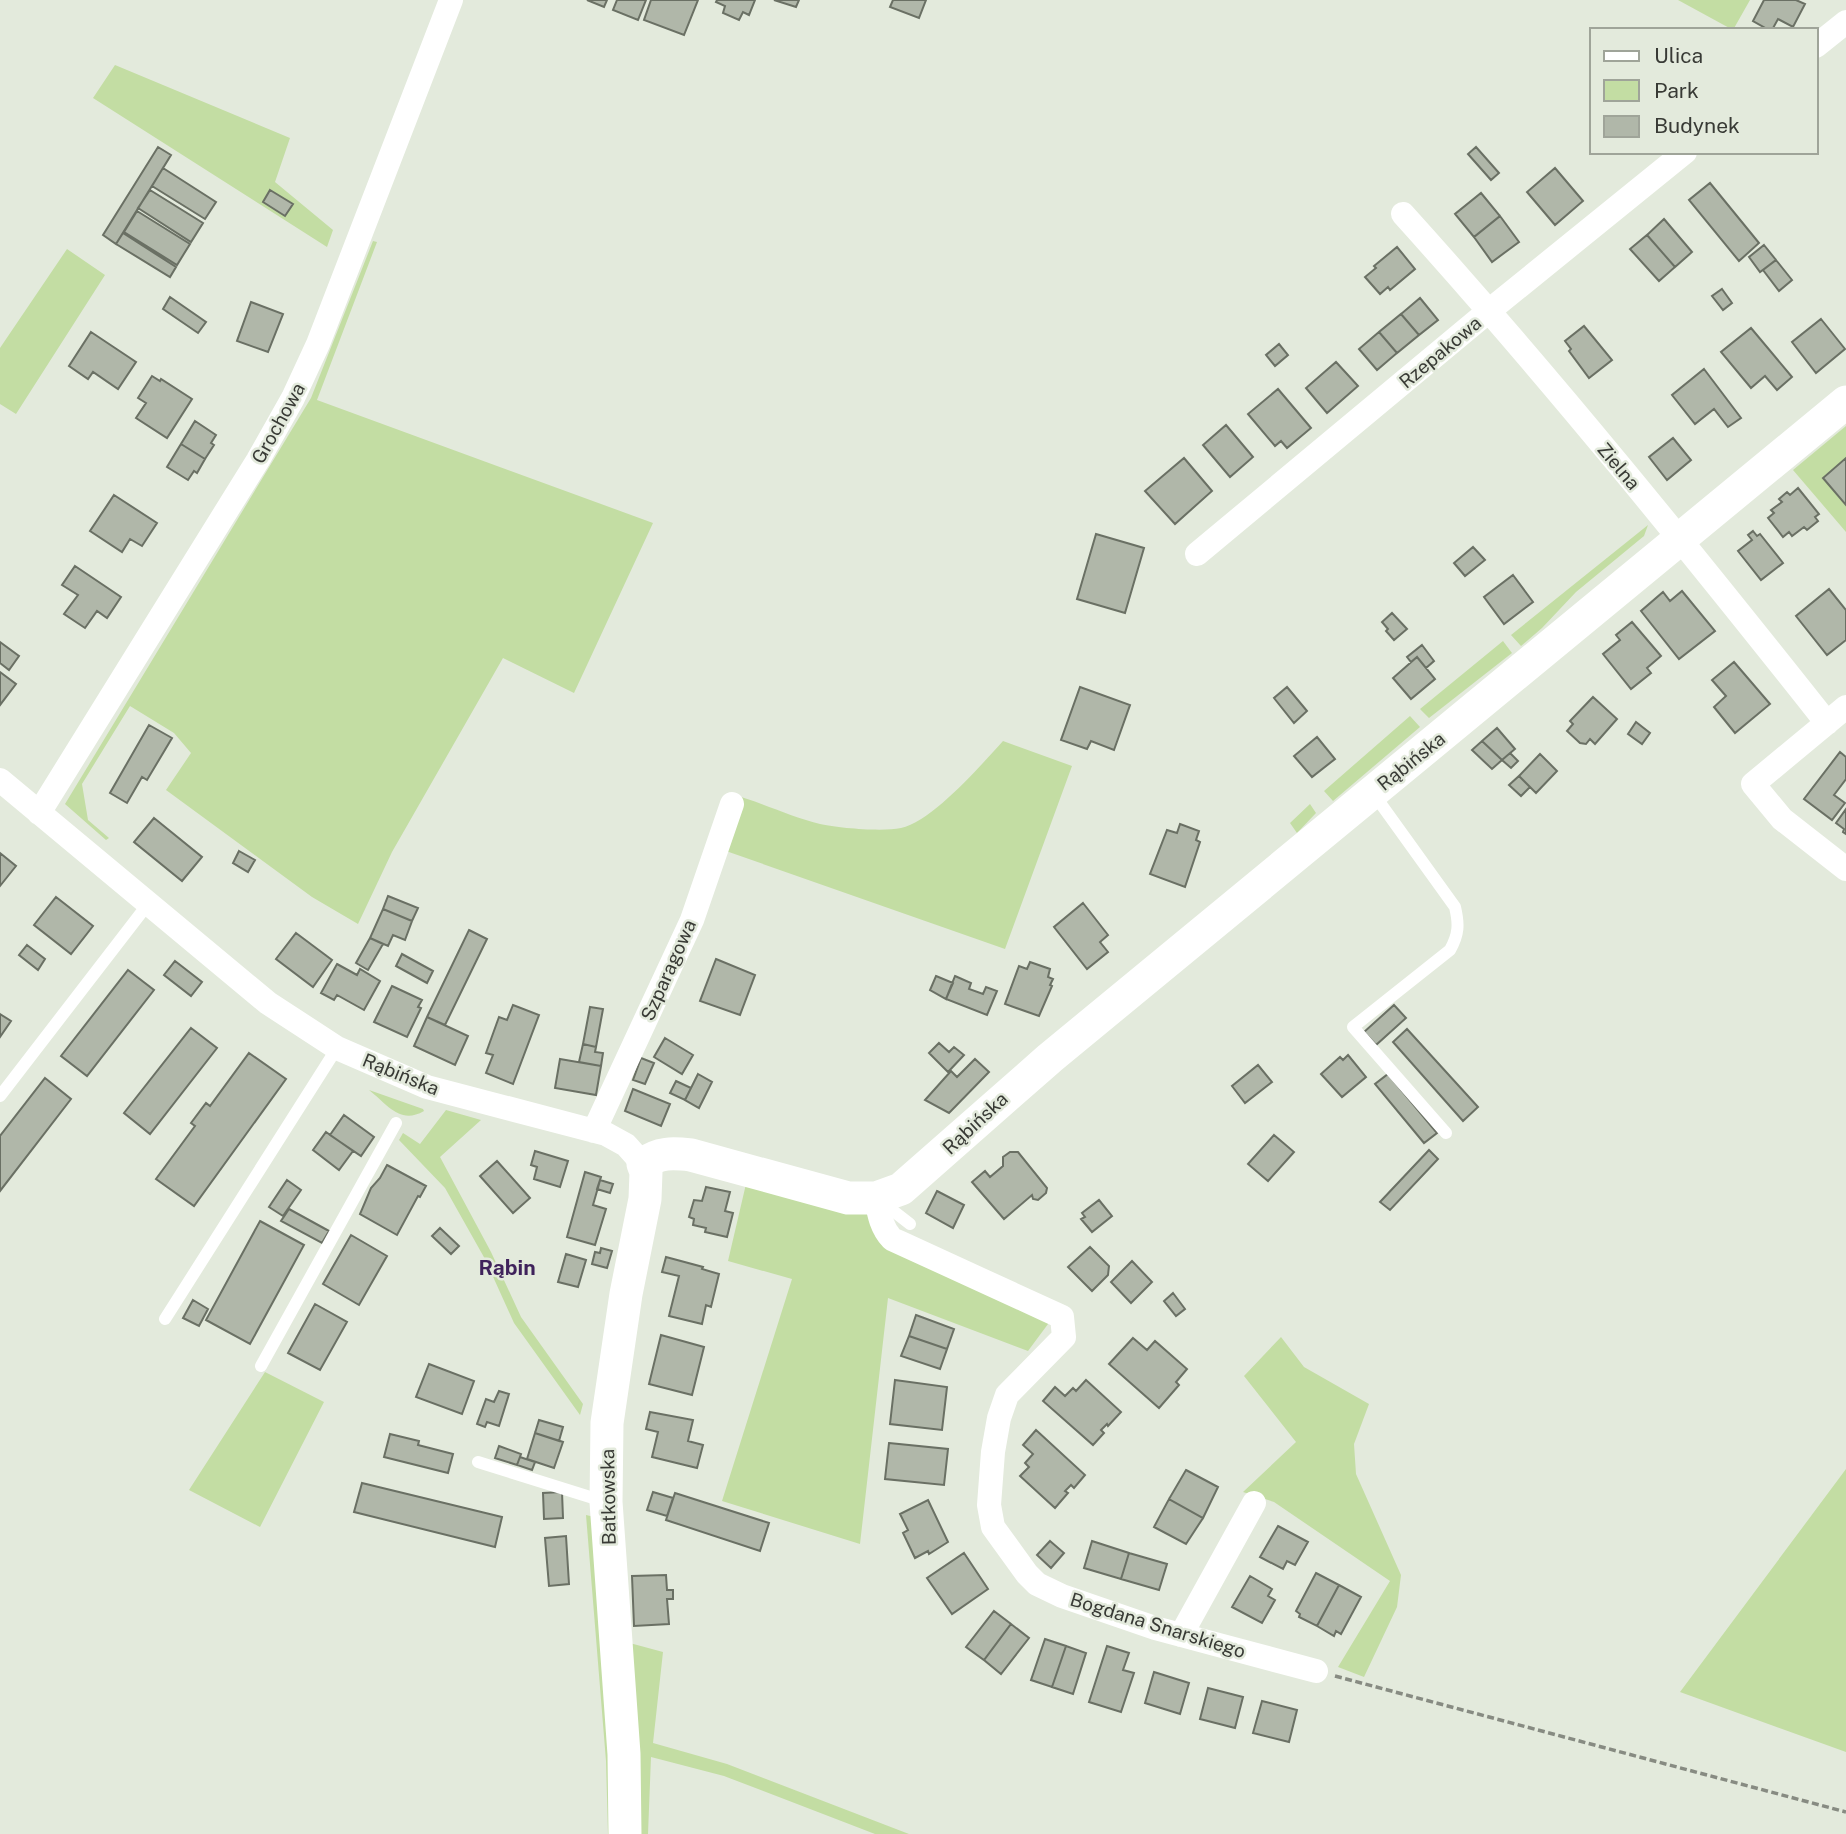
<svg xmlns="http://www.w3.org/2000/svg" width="1846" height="1834" font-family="'Public Sans',sans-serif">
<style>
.green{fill:#c3dda3}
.building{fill:#b0b7a9;stroke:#6a7064;stroke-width:2}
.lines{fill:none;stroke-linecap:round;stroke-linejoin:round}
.path{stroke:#878b82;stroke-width:3.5;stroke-dasharray:7 3.5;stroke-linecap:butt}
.lane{stroke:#fff;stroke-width:12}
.street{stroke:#fff;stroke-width:24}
.secondary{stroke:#fff;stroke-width:33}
.labels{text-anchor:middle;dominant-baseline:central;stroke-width:5;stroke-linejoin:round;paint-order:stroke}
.street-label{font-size:19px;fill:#383a35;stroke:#e3eadc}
.neighbourhood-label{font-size:21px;font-weight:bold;fill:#3f225b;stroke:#e3eadc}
</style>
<rect width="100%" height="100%" fill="#e3eadc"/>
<!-- green -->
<path class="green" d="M1678,0H1750L1733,30Z
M115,65L290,138L275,182L333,230L327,247L93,98Z
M373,241L377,242L317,400L653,523L574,693L503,658L392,852L358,924L312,897L166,790L191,753L174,733L130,706L82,784L88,820L109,838L106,840L65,804L311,398Z
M67,249L105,275L16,414L0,404V348Z
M1846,426V532L1793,470Z
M1648,525L1644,536L1576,592L1542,628L1521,646L1511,635Z
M1503,641L1512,653L1429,718L1420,709Z
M1410,716L1420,727L1333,801L1324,791Z
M1003,741L1072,766L1005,949L726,851L727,793C759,801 788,816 820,824C838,828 882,832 901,828C933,821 981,765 1003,741Z
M1310,804L1316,813L1297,833L1290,823Z
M369,1090L423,1109L424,1111C400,1125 388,1105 369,1090Z
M446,1110L481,1120L440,1157L491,1252L521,1317L583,1404L580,1415L514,1323L485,1259L445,1188L399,1140L403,1133L420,1144Z
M746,1184L866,1209L1051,1320L1028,1351L888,1298L860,1544L722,1501L792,1279L728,1261Z
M1281,1337L1304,1367L1369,1404L1354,1444L1356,1474L1401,1575L1397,1607L1364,1677L1338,1667L1390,1581L1274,1502L1243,1492L1296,1442L1244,1376Z
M265,1372L324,1402L260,1527L189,1490Z
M1846,1469V1752L1680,1692Z
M586,1515L599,1518L617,1834H608L606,1761Z
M626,1642L663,1652L653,1743L727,1764L909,1834H875L724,1776L651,1757L648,1834H631Z"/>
<!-- building -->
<path class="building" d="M587,0H607L604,7Z
M617,0H646L638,20L613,10Z
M651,0H698L684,35L644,20Z
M717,0H755L749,15L743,12L739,20L723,13L725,6L716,2Z
M774,0H799L796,7Z
M893,0H926L919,18L890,7Z
M1764,0H1796L1805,4L1793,27L1778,19L1772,30H1769L1753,21Z
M158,147L171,155L116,244L103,235Z
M1476,147L1499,173L1491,180L1468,154Z
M163,168L216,202L205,219L152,186Z
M1555,168L1583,201L1555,225L1527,192Z
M1710,183L1759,243L1739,261L1689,200Z
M150,190L203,223L191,242L138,208Z
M270,190L293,204L285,216L263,202Z
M1481,193L1500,216L1474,237L1455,214Z
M137,211L190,244L177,265L124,232Z
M1500,216L1519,242L1492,262L1474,237Z
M1664,219L1692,252L1675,267L1647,235Z
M123,233L176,267L170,277L116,244Z
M1647,235L1675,267L1659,281L1630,249Z
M1764,245L1776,260L1760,272L1749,257Z
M1397,247L1415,269L1390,290L1388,287L1380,294L1365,277L1376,268L1374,266Z
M1776,260L1792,280L1779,291L1763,270Z
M1722,289L1732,303L1723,310L1712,296Z
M170,297L206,322L198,333L163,309Z
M1420,298L1438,320L1419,335L1401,314Z
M251,302L283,314L268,352L237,341Z
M1401,314L1419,335L1397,353L1379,332Z
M1821,319L1845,349L1816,373L1792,342Z
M1584,326L1612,360L1589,378L1569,351L1571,349L1565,341Z
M1751,328L1792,377L1777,390L1765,376L1751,388L1721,352Z
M91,332L136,362L118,389L93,372L88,379L69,366Z
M1379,332L1397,353L1377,370L1359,349Z
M1279,344L1288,355L1275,366L1266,355Z
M1336,362L1358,386L1327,413L1306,388Z
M1704,369L1741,418L1728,427L1714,409L1695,424L1672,395Z
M152,376L160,381L161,379L192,399L167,438L136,418L146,403L138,398Z
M1278,389L1311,428L1287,448L1281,441L1275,446L1248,414Z
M195,421L216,435L211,443L214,445L205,459L181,444Z
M1226,425L1253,457L1230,477L1203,445Z
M1673,438L1691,460L1667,480L1649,457Z
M181,444L205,459L197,473L194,471L188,480L167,467Z
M1184,458L1212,491L1175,524L1145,491Z
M1846,458V505L1823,478Z
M1798,488L1819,514L1815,517L1818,521L1807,530L1804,527L1792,536L1789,532L1783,537L1768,518L1774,513L1771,510L1782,502L1779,499L1787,492L1790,495Z
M114,495L157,523L142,546L130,539L122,552L90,531Z
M1753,531L1757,536L1760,534L1783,563L1761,580L1738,551L1752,540L1748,535Z
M1096,534L1144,548L1125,613L1077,599Z
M1473,547L1485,560L1465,576L1454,563Z
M75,566L121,597L107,618L97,611L85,628L64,614L78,595L62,585Z
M1513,575L1533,602L1504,624L1484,597Z
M1829,589L1846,610V640L1827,655L1796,616Z
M1682,591L1715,631L1679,659L1641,611L1663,592L1670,601Z
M1392,613L1407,629L1394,640L1386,631L1388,629L1382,622Z
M1632,622L1661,656L1647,668L1651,673L1631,689L1603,654L1620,640L1616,635Z
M0,642L19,656L9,670L0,663Z
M1422,645L1434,661L1426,668L1417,657L1411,662L1407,657Z
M1417,657L1435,679L1411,699L1393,678Z
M1734,662L1770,704L1735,733L1714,707L1726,696L1712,680Z
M0,672L16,684L0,705Z
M1080,687L1130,705L1114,750L1091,741L1087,749L1061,740Z
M1287,687L1307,711L1294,723L1274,698Z
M1593,697L1617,719L1595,744L1590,739L1586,744L1580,743L1567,731L1573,724L1570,721Z
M1636,722L1650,733L1642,744L1628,734Z
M149,725L172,738L147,780L142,777L127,803L110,793Z
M1497,728L1515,749L1502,760L1482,741Z
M1317,737L1335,759L1312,777L1294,756Z
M1482,741L1502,760L1492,769L1472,750Z
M1840,752L1846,757V779L1834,795L1845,803L1832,820L1804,799Z
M1510,753L1518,761L1511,768L1502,760Z
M1540,754L1557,771L1536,793L1519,776Z
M1519,776L1530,787L1521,796L1509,785Z
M1846,809V834L1843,832L1844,829L1836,823Z
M154,818L202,857L182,881L134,842Z
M1180,824L1199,831L1196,840L1200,842L1185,887L1150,874L1167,830L1177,833Z
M239,851L255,860L248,872L233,863Z
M0,853L16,866L0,886Z
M388,896L418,908L412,921L383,909Z
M56,897L93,926L71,954L34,925Z
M1083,903L1108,935L1100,942L1108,952L1087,969L1054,927Z
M383,909L412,921L405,940L393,935L388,946L370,938Z
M469,930L487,939L445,1025L427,1017Z
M296,933L332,960L313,987L276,959Z
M370,938L383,944L368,970L356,963Z
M27,945L45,959L38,970L19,955Z
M402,954L433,971L427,983L396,966Z
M716,959L755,975L740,1015L700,1001Z
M175,961L202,982L191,996L164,975Z
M1030,962L1050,969L1048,977L1053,979L1050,985L1052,986L1039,1016L1005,1004L1019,966L1027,969Z
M337,964L357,975L360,969L380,981L364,1010L337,995L334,1000L321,993Z
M128,970L154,990L87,1076L61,1056Z
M936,976L953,983L946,999L930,990Z
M955,976L971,983L969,989L983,994L986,987L997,991L987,1015L946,999Z
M392,986L422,1000L418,1007L421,1008L407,1037L374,1022Z
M513,1005L539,1015L513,1084L486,1073L493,1055L486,1053L499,1017L507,1020Z
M1394,1005L1406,1018L1376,1045L1364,1032Z
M590,1007L603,1009L596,1047L583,1044Z
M0,1014L11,1021L0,1037Z
M427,1017L468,1036L455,1065L414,1046Z
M191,1028L217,1048L150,1134L124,1113Z
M1407,1029L1478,1107L1463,1121L1393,1042Z
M665,1038L693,1055L682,1074L654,1057Z
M939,1043L949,1052L954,1047L964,1055L948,1072L929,1053Z
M583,1044L596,1047L595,1052L603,1053L601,1066L579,1062Z
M249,1053L286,1079L194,1206L156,1179L195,1126L191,1123L206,1103L210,1106Z
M1348,1055L1366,1077L1342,1097L1321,1074L1340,1057L1343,1060Z
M641,1058L654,1063L645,1084L633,1080Z
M560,1059L601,1066L596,1095L555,1088Z
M975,1059L989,1072L949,1113L925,1100L951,1071L957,1077Z
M1258,1065L1272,1082L1245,1103L1232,1086Z
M698,1074L712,1082L699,1108L685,1100Z
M1388,1074L1437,1133L1424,1143L1375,1084Z
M45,1078L71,1099L0,1191V1136Z
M676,1081L691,1088L685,1100L670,1093Z
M633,1089L670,1104L661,1126L625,1111Z
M344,1115L374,1137L361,1156L330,1135Z
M326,1132L353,1151L339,1170L313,1150Z
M1274,1135L1294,1152L1268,1181L1248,1164Z
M1429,1150L1438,1159L1390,1210L1380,1202Z
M535,1151L568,1161L560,1187L534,1179L537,1167L531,1165Z
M1010,1152H1018L1047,1188L1046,1193L1038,1200L1033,1199L1032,1195L1004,1219L972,1182L985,1171L990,1177L1003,1166V1157Z
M497,1161L530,1198L513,1213L480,1176Z
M387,1165L426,1186L420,1197L418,1196L397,1235L360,1214L371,1188L380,1178Z
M585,1172L601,1177L593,1205L606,1209L595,1245L567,1237Z
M287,1180L301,1190L283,1216L269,1207Z
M600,1180L613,1184L610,1193L597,1189Z
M706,1187L730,1192L725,1211L733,1213L727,1237L705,1232L706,1228L693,1225L694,1219L689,1217L694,1200L702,1201Z
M937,1191L964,1205L953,1228L926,1213Z
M1099,1200L1112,1216L1092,1232L1081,1219L1085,1217L1082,1213Z
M289,1209L329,1231L322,1243L281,1221Z
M260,1221L304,1245L250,1344L206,1320Z
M440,1228L459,1246L451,1254L432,1236Z
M351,1235L387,1256L359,1305L323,1284Z
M1090,1247L1109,1266L1108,1275L1092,1291L1068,1267Z
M601,1248L612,1251L607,1268L592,1264L595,1252L600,1253Z
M566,1254L586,1260L578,1287L558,1282Z
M666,1257L703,1267L702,1269L719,1274L711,1307L706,1305L702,1324L669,1316L679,1276L662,1272Z
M1132,1261L1152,1282L1131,1303L1111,1282Z
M1173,1293L1185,1309L1176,1316L1164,1301Z
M193,1300L208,1309L199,1326L183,1318Z
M315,1304L347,1322L320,1370L288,1353Z
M916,1315L954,1329L947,1349L909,1336Z
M661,1335L704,1347L692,1395L649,1384Z
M909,1336L947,1349L940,1369L901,1356Z
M1133,1338L1147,1350L1155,1341L1187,1369L1176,1382L1179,1385L1159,1408L1109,1364Z
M429,1364L474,1381L462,1414L416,1397Z
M895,1380L947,1387L942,1430L890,1424Z
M1086,1380L1121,1412L1108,1426L1107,1424L1101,1430L1104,1433L1093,1445L1043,1401L1055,1387L1065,1396L1073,1388L1076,1391Z
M499,1391L509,1394L499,1426L487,1422L485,1427L477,1424L486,1399L494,1402Z
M650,1412L693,1420L688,1441L703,1445L697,1468L652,1457L658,1432L646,1429Z
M539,1420L563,1427L559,1441L535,1433Z
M1036,1430L1085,1475L1074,1488L1071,1485L1065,1491L1068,1493L1055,1508L1020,1476L1029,1467L1025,1463L1033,1454L1023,1445Z
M535,1433L563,1442L554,1468L527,1459Z
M390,1434L419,1441L418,1445L453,1454L448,1473L384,1457Z
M889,1443L948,1449L944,1485L885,1479Z
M499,1446L521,1454L517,1465L495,1458Z
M520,1457L535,1462L532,1470L517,1465Z
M1186,1470L1218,1487L1203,1518L1169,1499Z
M362,1483L502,1517L495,1547L354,1512Z
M562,1492L563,1518L544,1519L543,1493Z
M653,1492L673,1498L667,1516L647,1510Z
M675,1493L769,1523L760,1551L666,1520Z
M1169,1499L1203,1518L1186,1544L1154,1527Z
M928,1500L948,1542L929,1554L928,1551L915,1558L903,1533L908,1530L900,1514Z
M1278,1526L1308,1542L1295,1565L1287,1561L1283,1569L1260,1557Z
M566,1536L569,1584L549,1586L545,1538Z
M1050,1541L1064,1553L1051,1568L1037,1555Z
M1092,1541L1129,1553L1121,1579L1084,1568Z
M964,1553L988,1589L952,1614L927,1578Z
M1129,1553L1167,1564L1159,1590L1121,1579Z
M1316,1573L1339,1585L1317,1626L1299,1617L1300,1614L1296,1611Z
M666,1575L667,1590H673V1599H667L669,1624L634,1626L632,1576Z
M1250,1576L1272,1589L1268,1596L1275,1600L1262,1623L1232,1607Z
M1339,1585L1361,1597L1341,1634L1336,1631L1334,1636L1317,1626Z
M994,1611L1011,1624L984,1660L966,1647Z
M1011,1624L1029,1638L1001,1674L984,1660Z
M1045,1639L1066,1646L1052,1687L1031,1680Z
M1066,1646L1086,1653L1073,1694L1052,1687Z
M1107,1646L1129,1653L1123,1670L1134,1673L1121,1712L1089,1702Z
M1154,1672L1189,1683L1180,1714L1145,1703Z
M1208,1688L1243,1697L1235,1728L1200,1719Z
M1262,1701L1297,1710L1289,1742L1253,1733Z"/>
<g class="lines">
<!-- path -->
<path class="path" d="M1335,1676L1846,1812"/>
<!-- lane -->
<path class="lane" d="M1373,793L1455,907C1459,924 1459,934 1450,950L1353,1027L1446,1133
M0,1096L148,904
M886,1196L892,1210L910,1224
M165,1319L337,1048
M261,1366L396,1123
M478,1462L606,1502"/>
<!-- street -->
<path class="street" d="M1816,46L1846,22
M1403,214C1551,378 1690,550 1827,723
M1197,554L1490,310L1685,152
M1846,707L1753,784L1782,819L1846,869
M0,780L268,1003L337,1048L427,1087L606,1134L626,1145L643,1164
M39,813L258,460L293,398L318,344L451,0
M594,1131L692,920L732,804
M876,1198C879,1214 881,1227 892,1239L1062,1317L1064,1337L1007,1395L999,1418L993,1452L989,1505L993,1527L1027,1574L1037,1584L1062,1596L1155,1628L1316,1671
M1181,1635L1254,1503"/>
<!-- secondary -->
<path class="secondary" d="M625,1834L624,1754L606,1502L607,1423L626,1294L645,1199L646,1172L643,1164C659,1152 673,1153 691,1155L848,1198H876L901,1189L1050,1058L1846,402"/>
</g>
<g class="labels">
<!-- street labels -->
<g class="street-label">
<text transform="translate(1440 352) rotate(-40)">Rzepakowa</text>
<text transform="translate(278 423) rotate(-61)">Grochowa</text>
<text transform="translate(1619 466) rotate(50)">Zielna</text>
<text transform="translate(1411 761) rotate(-39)">Rąbińska</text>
<text transform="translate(668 970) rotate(-66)">Szparagowa</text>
<text transform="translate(401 1074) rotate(22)">Rąbińska</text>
<text transform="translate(975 1123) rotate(-43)">Rąbińska</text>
<text transform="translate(608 1497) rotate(-91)">Batkowska</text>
<text transform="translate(1158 1625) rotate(17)">Bogdana Snarskiego</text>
</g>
<!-- neighbourhood labels -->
<g class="neighbourhood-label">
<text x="507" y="1267">Rąbin</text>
</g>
</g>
<!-- legend -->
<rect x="1590" y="28" width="228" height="126" fill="#e3eadc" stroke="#9fa499" stroke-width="2"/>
<rect x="1604" y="51" width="35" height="10" fill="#ffffff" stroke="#9fa499" stroke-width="2"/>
<text x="1654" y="63" font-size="21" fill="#383a35">Ulica</text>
<rect x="1604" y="80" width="35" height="21" fill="#c3dda3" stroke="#9fa499" stroke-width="2"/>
<text x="1654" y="98" font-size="21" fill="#383a35">Park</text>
<rect x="1604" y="116" width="35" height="21" fill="#b0b7a9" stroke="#9fa499" stroke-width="2"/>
<text x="1654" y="133" font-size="21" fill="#383a35">Budynek</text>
</svg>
